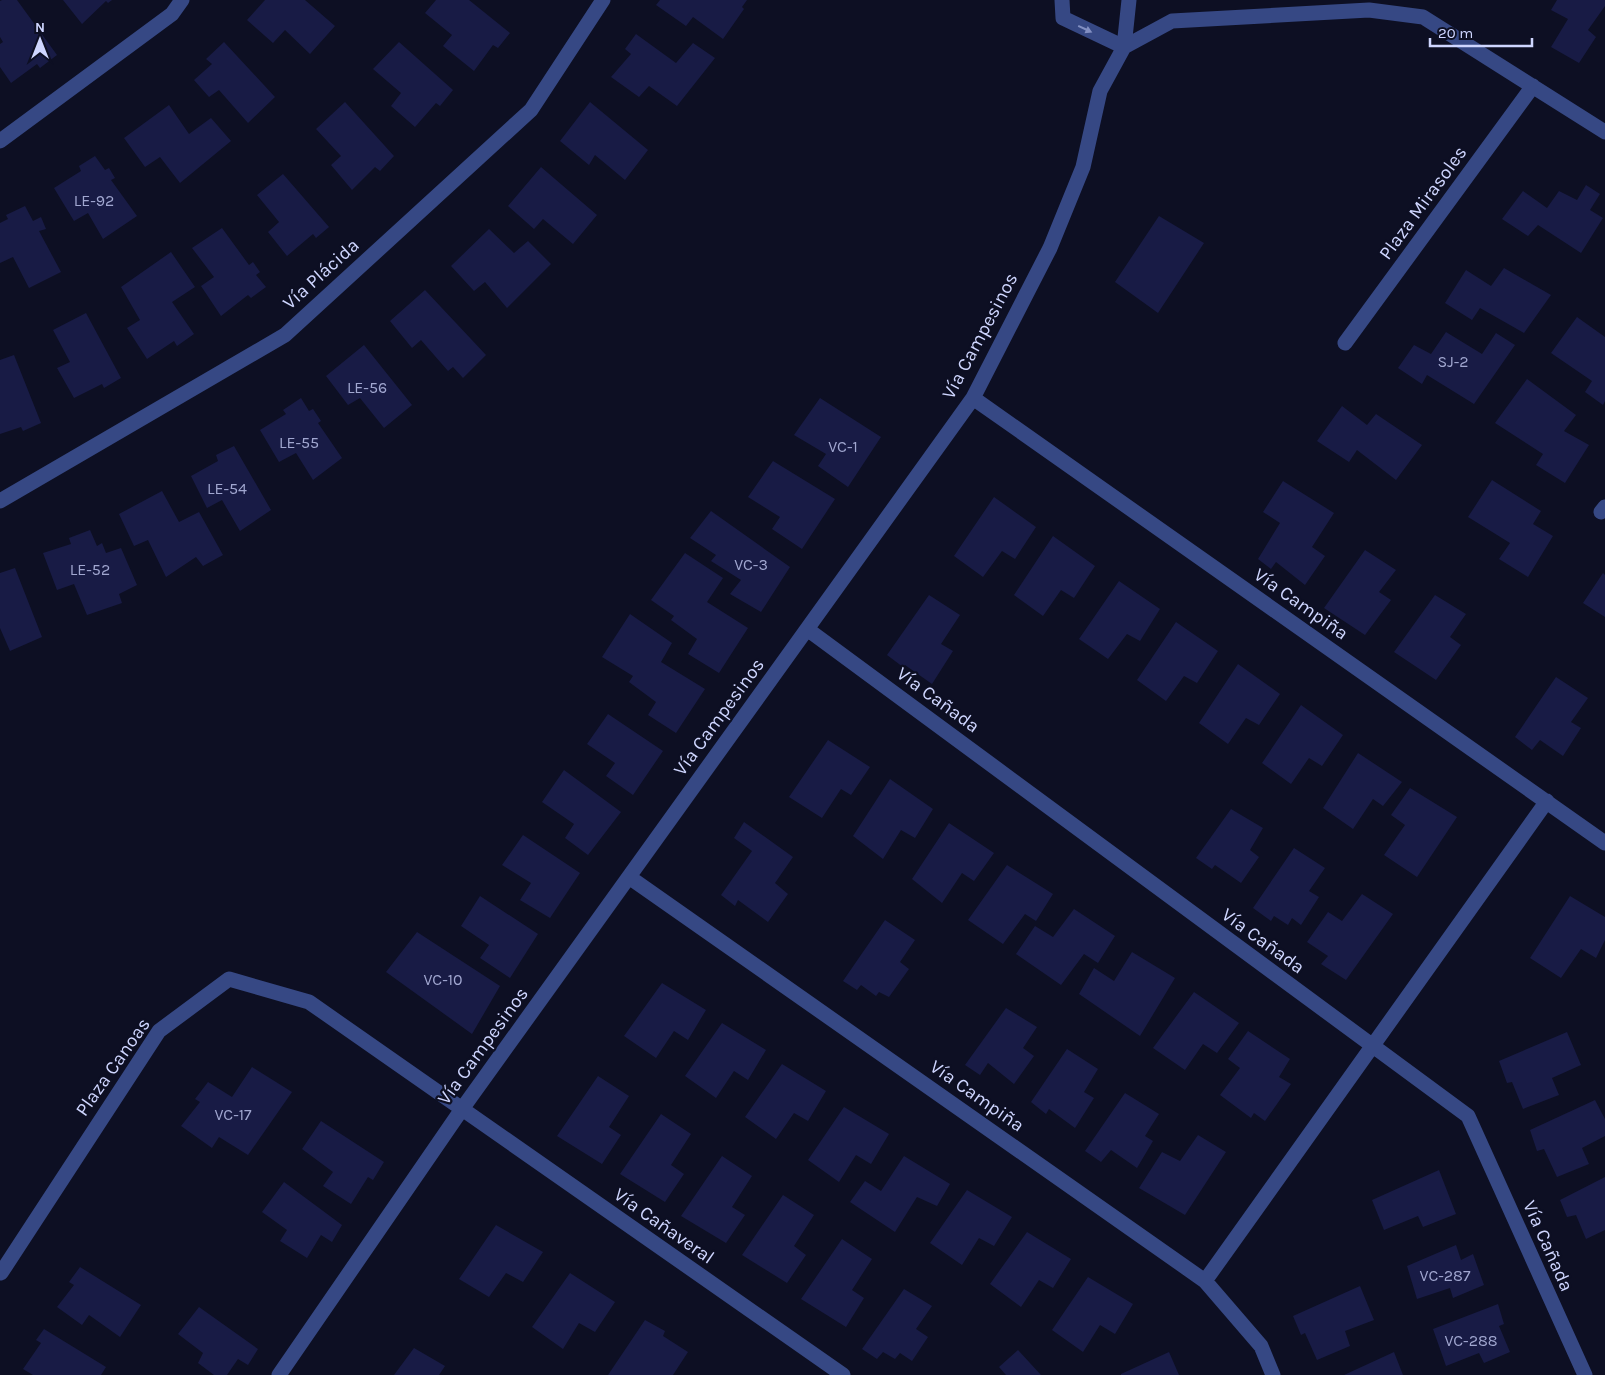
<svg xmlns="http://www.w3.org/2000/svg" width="1605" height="1375" font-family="Karla,sans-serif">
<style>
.building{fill:#181b45}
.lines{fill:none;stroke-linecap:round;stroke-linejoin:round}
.minor{stroke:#364884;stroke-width:15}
.oneway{fill:#828fc2}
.labels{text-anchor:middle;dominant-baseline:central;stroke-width:4.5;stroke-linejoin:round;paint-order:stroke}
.number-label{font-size:16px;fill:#a1a7d0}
.street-label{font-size:19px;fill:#cfd6ff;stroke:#0d0f23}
</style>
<rect width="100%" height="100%" fill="#0d0f23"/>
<!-- building -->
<path class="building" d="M2,0H17L57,55L40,68L37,64L11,83L0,67V44L3,42L0,37V1Z
M63,0H112L108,3L106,1L82,24Z
M265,0H305L335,26L310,54L285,30L273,43L247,20Z
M436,0H469L510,33L498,48L493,45L474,71L443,46L452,35L425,13Z
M660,0H747L742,7L744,9L723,39L693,17L686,26L656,5Z
M1557,0H1605V6L1588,30L1596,37L1579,63L1551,47L1568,19L1551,10Z
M636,34L676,63L693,43L715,58L677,106L649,86L639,97L611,77L631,54L625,49Z
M224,42L275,97L248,123L219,90L209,97L194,80L212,64L206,59Z
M399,42L453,90L440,106L436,103L415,127L391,106L401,93L373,69Z
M345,102L394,156L380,171L375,167L352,190L331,165L341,156L316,129Z
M590,102L648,150L625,180L595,155L589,165L560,141Z
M169,105L189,134L211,118L231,141L180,183L160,157L145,167L124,138Z
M95,156L105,170L109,168L115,178L111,180L137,216L103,239L88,213L74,221L54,188L81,171L79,166Z
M541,167L597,215L573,244L543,219L534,229L508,206Z
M283,174L329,227L316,238L313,234L287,256L268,232L279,222L257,195Z
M1586,185L1600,194L1590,210L1603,218L1581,253L1538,225L1528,236L1502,219L1523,191L1547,208L1559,191L1577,200Z
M25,206L33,221L41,217L46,229L39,231L61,272L29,288L13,257L0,263V223L8,219L6,215Z
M1159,216L1204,243L1158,313L1115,282Z
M222,228L249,265L253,262L260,272L256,275L266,287L251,298L248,295L221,316L201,286L214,277L192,248Z
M489,229L514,253L528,241L551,264L507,308L485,282L474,291L451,266Z
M171,252L195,287L172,302L194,334L177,346L174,341L147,359L127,328L140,320L121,287Z
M1504,268L1551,295L1524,333L1480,308L1472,320L1445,303L1466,270L1491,286Z
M425,290L486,355L463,378L453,367L448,371L421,340L412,348L390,321Z
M86,313L121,378L104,388L102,384L74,398L57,368L70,362L53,330Z
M1577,317L1605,337V401L1603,405L1585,392L1592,381L1551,353Z
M1446,332L1482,354L1496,333L1515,345L1474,404L1427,375L1422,384L1398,368L1414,345L1431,354Z
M364,345L412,405L384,428L360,398L348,405L326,376Z
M14,355L41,423L23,431L21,427L0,434V360Z
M1527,379L1576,415L1564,431L1589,445L1565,483L1536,465L1543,454L1495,423Z
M301,398L309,411L313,409L321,421L318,423L342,458L313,480L296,453L279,462L260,430L286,414L283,410Z
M820,398L881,437L848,487L818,466L826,454L794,435Z
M1342,406L1367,425L1376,414L1422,445L1396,480L1357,450L1349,462L1317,441Z
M234,446L271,510L240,531L222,500L207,508L191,476L218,461L216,455Z
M773,461L835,499L802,549L772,529L780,517L748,497Z
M1492,480L1541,511L1533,524L1553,536L1528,577L1499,559L1510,543L1468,517Z
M1283,481L1334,513L1312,547L1325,556L1305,585L1276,562L1271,569L1258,559L1280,523L1263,512Z
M162,491L179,522L199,512L223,555L203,566L196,557L166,577L148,540L134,546L119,514Z
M994,497L1036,527L1015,559L1002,551L983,577L954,556Z
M711,511L790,567L761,612L730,594L741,580L711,561L716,555L690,538Z
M90,530L97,546L102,543L106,553L121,548L137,585L119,594L122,603L87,615L74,584L57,590L43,553L71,544L69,538Z
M1053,536L1095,566L1074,598L1061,590L1043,616L1014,595Z
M1365,550L1396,570L1379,592L1391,600L1365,635L1324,608Z
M685,553L723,578L707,602L748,628L719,673L688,654L697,639L671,620L674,616L651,600Z
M15,568L42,637L10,651L0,628V573Z
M1603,573L1605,575V617L1583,603Z
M1119,581L1160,609L1140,641L1127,634L1108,659L1079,639Z
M929,595L960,615L941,644L953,651L932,684L905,665L903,667L887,655Z
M1435,595L1466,614L1450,637L1461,645L1436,680L1394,652Z
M630,614L672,643L661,662L705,689L676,733L648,715L656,702L629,682L633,676L602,657Z
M1176,622L1218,651L1197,683L1184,676L1166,701L1137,680Z
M1238,664L1280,694L1259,725L1246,718L1228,744L1199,723Z
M1556,677L1588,698L1571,722L1581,728L1563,756L1540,740L1532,750L1515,737Z
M1301,705L1343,735L1322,766L1309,758L1291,784L1262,763Z
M608,714L663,751L633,795L606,776L615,763L587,744Z
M828,740L870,767L851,795L841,789L822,818L789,797Z
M1358,753L1402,782L1383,806L1373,799L1353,829L1323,808Z
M564,770L621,812L588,855L565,838L574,824L542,802Z
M890,779L933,809L915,838L901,830L883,859L853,836Z
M1410,788L1457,817L1417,877L1384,855L1405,825L1391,815Z
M1231,809L1263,828L1250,850L1259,857L1241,883L1215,865L1212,869L1196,858Z
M744,822L793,857L775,883L788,894L768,922L738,900L735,906L721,895L752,851L734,838Z
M949,823L994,853L974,881L962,873L942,903L912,879Z
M523,835L580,873L550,918L520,900L531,883L502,865Z
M1294,848L1325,868L1309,891L1319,897L1301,925L1292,918L1288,925L1274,916L1271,921L1253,908Z
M1007,865L1053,894L1036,921L1025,914L1003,944L968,920Z
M1362,894L1393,914L1346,980L1321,964L1328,956L1307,942L1328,912L1342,921Z
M480,896L538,934L510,978L480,958L489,945L461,926Z
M1570,896L1605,917V940L1596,958L1581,949L1561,978L1530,958Z
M1074,909L1115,936L1098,963L1084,954L1061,985L1016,954L1035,926L1053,937Z
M885,920L915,940L900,962L909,969L889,997L879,992L876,996L861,985L857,990L843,981Z
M417,932L500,986L472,1034L386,972Z
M1132,952L1175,978L1140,1036L1079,994L1094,968L1114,981Z
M662,983L706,1010L688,1040L674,1031L656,1058L624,1036Z
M1194,992L1239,1023L1217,1053L1203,1044L1185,1070L1153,1048Z
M1006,1008L1037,1027L1023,1048L1034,1056L1014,1084L988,1063L980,1075L965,1065Z
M722,1023L766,1050L748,1080L734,1071L716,1098L685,1076Z
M1248,1031L1290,1059L1279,1077L1291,1084L1265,1121L1254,1113L1251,1118L1220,1095L1240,1068L1228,1059Z
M1567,1032L1581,1065L1552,1078L1559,1095L1523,1109L1512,1082L1507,1083L1499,1061Z
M1067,1049L1098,1069L1084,1092L1094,1098L1075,1128L1049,1109L1046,1114L1031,1102Z
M782,1064L826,1091L808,1121L794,1113L776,1139L745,1117Z
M252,1067L292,1092L248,1155L219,1137L212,1148L181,1126L200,1102L195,1099L208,1082L232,1097Z
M598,1076L629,1096L609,1127L621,1135L602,1164L557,1136Z
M1125,1093L1159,1114L1145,1136L1153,1141L1137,1168L1111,1150L1101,1162L1085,1151Z
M1595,1100L1605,1119V1136L1582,1148L1589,1164L1557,1177L1544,1149L1537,1151L1530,1130Z
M844,1107L889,1134L871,1164L856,1155L839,1182L808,1160Z
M661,1114L691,1134L671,1165L684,1174L665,1202L620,1174Z
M321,1121L384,1162L373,1180L368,1177L351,1204L323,1186L333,1172L302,1149Z
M1198,1135L1226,1152L1185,1215L1139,1188L1162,1152L1180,1161Z
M722,1156L752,1176L732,1207L745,1215L726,1243L681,1216Z
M904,1156L950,1184L937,1206L917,1197L895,1232L850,1202L865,1181L881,1191Z
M1439,1170L1456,1214L1423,1227L1418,1216L1384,1230L1372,1200Z
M1605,1177V1230L1586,1239L1576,1215L1567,1217L1560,1200Z
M284,1182L342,1225L332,1242L321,1235L307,1258L280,1241L287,1230L262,1212Z
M967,1190L1012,1217L994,1246L979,1238L962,1265L930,1243Z
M783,1195L814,1215L794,1246L806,1255L787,1283L742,1255Z
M496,1225L543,1252L523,1282L506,1273L489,1297L459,1279Z
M1027,1232L1071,1259L1053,1288L1039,1280L1021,1307L990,1284Z
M842,1239L872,1259L852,1290L864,1298L846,1327L801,1299Z
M1456,1245L1461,1260L1473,1254L1484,1285L1453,1298L1450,1288L1417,1299L1407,1266Z
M80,1267L141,1305L120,1337L89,1315L82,1325L57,1307L74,1285L69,1282Z
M570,1273L615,1302L595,1332L579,1323L563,1349L532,1327Z
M1088,1277L1133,1304L1115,1334L1100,1325L1083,1352L1052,1330Z
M1360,1286L1374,1320L1345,1331L1350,1346L1317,1360L1305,1333L1301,1335L1293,1316Z
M904,1289L932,1306L916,1329L928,1337L912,1361L900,1353L895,1359L883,1352L877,1359L862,1349Z
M1498,1304L1504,1324L1499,1326L1510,1352L1484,1363L1479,1353L1446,1366L1433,1329Z
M199,1307L258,1349L248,1365L238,1359L227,1375H214L198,1363L203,1353L178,1334Z
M645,1320L665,1331L663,1336L688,1352L673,1375H608Z
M44,1329L106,1367L101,1375H33L23,1369L41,1343L36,1340Z
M414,1348L445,1366L439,1375H394Z
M1018,1350L1041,1375H1006L999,1367Z
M1169,1352L1179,1375H1121V1374Z
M1394,1352L1403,1375H1344Z"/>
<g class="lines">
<!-- minor -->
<path class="minor" d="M1062,0L1063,18L1124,47
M1124,47L1172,21L1369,10L1423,17L1605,132
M0,141L172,14L182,0
M1345,343L1533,86
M973,398L1605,843
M0,501L285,335L531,110L603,0
M1601,512L1605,507
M807,629L1468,1116L1585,1375
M629,877L1205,1281L1261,1346L1273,1375
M1,1273L159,1031L229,979L309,1002L843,1375
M1205,1281L1547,801
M279,1375L462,1109L973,398L1050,248L1083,167L1100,91L1124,47L1129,0"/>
</g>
<!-- one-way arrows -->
<defs><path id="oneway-solid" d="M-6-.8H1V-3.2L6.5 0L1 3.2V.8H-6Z" transform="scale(1.25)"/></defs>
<use class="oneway" href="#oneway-solid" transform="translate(1085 29) rotate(25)"/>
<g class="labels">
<!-- number labels -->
<g class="number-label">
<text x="94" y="200">LE-92</text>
<text x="1453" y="361">SJ-2</text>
<text x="367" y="387">LE-56</text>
<text x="299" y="442">LE-55</text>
<text x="843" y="446">VC-1</text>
<text x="227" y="488">LE-54</text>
<text x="751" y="564">VC-3</text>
<text x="90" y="569">LE-52</text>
<text x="443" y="979">VC-10</text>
<text x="233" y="1114">VC-17</text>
<text x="1445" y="1275">VC-287</text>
<text x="1471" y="1340">VC-288</text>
</g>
<!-- street labels -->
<g class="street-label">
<text transform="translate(1423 203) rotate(-54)">Plaza Mirasoles</text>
<text transform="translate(321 274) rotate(-42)">Vía Plácida</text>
<text transform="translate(980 336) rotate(-62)">Vía Campesinos</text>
<text transform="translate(1301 604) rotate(35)">Vía Campiña</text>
<text transform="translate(938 700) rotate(36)">Vía Cañada</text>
<text transform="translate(719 717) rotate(-54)">Vía Campesinos</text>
<text transform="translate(1263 941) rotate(36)">Vía Cañada</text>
<text transform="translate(483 1046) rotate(-54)">Vía Campesinos</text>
<text transform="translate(113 1067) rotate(-55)">Plaza Canoas</text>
<text transform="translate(977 1096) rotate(35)">Vía Campiña</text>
<text transform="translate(664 1226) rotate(35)">Vía Cañaveral</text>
<text transform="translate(1548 1246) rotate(66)">Vía Cañada</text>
</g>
</g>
<!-- north arrow -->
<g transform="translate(40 40)" stroke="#0d0f23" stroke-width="4" paint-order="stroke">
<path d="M0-4L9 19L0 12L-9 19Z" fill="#cfd6ff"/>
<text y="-8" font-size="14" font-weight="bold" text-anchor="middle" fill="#cfd6ff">N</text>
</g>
<!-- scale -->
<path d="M1430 38v8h102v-8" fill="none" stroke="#cfd6ff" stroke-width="2.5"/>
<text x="1438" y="38" font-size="15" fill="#cfd6ff" stroke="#0d0f23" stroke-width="4" paint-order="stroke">20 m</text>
</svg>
